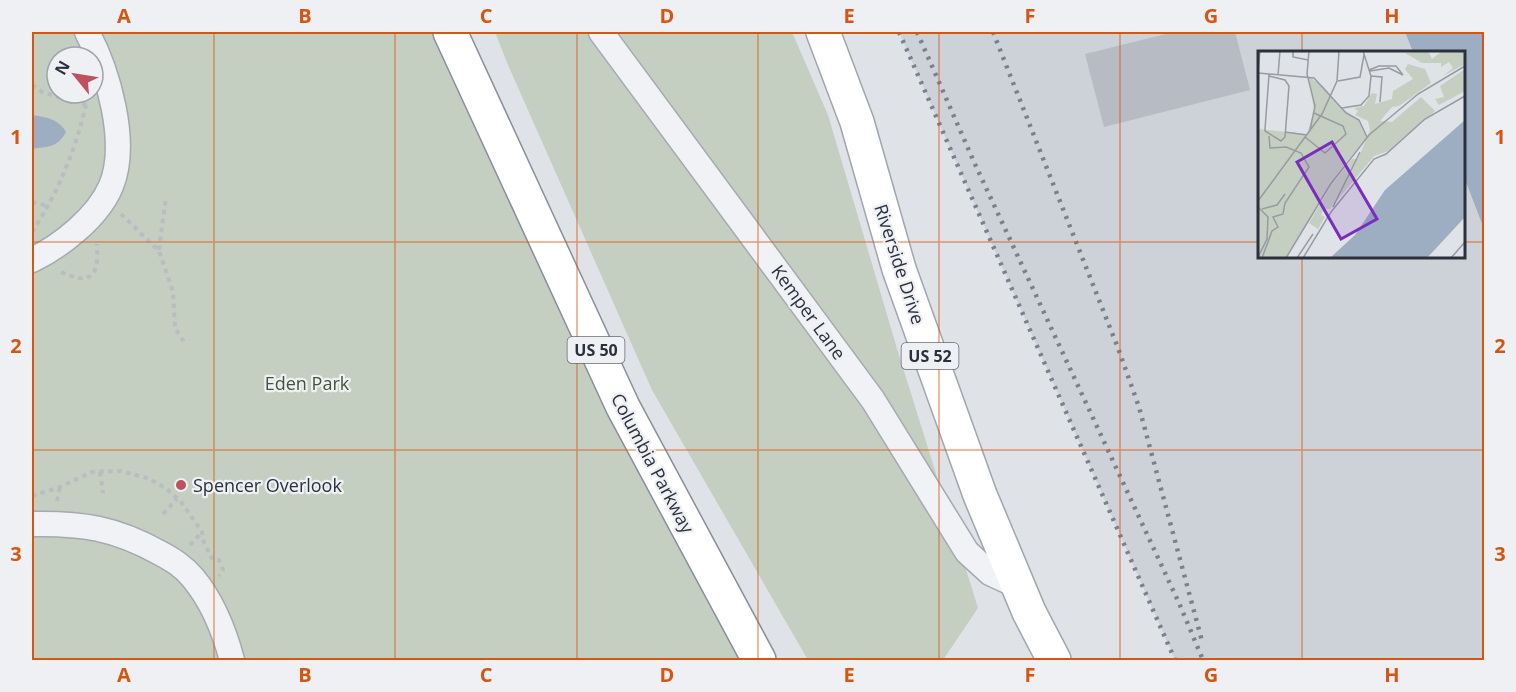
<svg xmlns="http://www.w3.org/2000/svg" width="1516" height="692" font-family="'Open Sans',sans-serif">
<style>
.built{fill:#cdd1d8}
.green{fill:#c4cfc1;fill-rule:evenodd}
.water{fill:#9daec3}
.building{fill:#b7bbc3}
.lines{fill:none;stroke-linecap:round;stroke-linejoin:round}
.minor-casing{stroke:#a5a9b0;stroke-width:27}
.primary-casing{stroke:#9fa6b1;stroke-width:36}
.trunk-casing{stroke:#888f9b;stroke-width:36}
.path{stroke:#b9bcc1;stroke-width:4;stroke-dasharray:4.5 4.5;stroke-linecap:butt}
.minor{stroke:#f1f2f5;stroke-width:24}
.primary{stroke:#fff;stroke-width:33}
.trunk{stroke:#fff;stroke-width:33}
.rail{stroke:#7a818e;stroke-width:4.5;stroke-dasharray:3 6;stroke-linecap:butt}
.grid{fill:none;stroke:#d55511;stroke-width:1.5;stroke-opacity:0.55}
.poi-dot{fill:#bf505d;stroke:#eef0f4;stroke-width:2}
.labels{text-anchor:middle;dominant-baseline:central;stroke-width:4.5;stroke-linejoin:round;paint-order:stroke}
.shield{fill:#eef0f4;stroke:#656a73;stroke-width:1.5}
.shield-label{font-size:16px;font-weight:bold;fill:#2a303c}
.street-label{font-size:18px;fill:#2a303c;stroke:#eef0f4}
.park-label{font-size:18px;fill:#3d5638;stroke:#eef0f4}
.poi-label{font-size:18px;fill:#2a303c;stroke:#eef0f4;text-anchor:start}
.inset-road{fill:none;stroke:#979ba2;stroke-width:1.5}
.view{fill:#7b2cbf;fill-opacity:0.15;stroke:#7b2cbf;stroke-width:3}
.inset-edge{fill:none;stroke:#2a303c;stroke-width:3}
.neatline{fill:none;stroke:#d55511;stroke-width:2}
.grid-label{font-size:20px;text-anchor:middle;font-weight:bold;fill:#d55511}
</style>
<rect width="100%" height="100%" fill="#dfe2e6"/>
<!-- built -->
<path class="built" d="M899,32H1405L1413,52H1260V256H1464V177L1484,229V660H1175Z"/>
<!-- green -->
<path class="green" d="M32,32H450L759,660H32ZM57,57H93V93H57Z
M495,32H792L828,115L898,352L978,608L943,660H808L652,390L508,65Z"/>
<!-- water -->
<path class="water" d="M1405,32H1484V229L1464,177V52H1413Z
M32,115C46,117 59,119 66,132C57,149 47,146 32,149Z"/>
<!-- building -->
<path class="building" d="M1174,32H1235L1250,90L1104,127L1085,54Z"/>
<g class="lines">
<defs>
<path id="minor" d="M601,32L873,400L967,552L990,573L1018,586
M32,260C61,246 98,217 111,186C129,143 108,71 87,32
M32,524C82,523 115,528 160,553C173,560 183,566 193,578C213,602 224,630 232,660"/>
<path id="primary" d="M823,32L857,122L899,269L980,495L1029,612L1054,660"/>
<path id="trunk" d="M450,32L623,407L759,660"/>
</defs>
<!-- minor casing -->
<use href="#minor" class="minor-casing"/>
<!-- primary casing -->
<use href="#primary" class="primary-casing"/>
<!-- trunk casing -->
<use href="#trunk" class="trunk-casing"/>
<!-- path -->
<path class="path" d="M32,85L42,92L87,105
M32,202L48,206
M121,214L159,251L173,292L175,328L184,342
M32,232C58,193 75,151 86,105
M159,250L166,197
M61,272C92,286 99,276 97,244
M100,472L103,493
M32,496L60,487L92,472L121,471L150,479L168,490L182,503L202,532L204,543L213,560H219L223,570L219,576
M57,501L60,487
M163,514L177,499
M190,545L202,532"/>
<!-- minor -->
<use href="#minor" class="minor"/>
<!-- primary -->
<use href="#primary" class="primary"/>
<!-- trunk -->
<use href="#trunk" class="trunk"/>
<!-- rail -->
<path class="rail" d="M899,32L1175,660
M917,32L974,162L1179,603L1203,660
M993,32L1118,348L1139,407L1202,641"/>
</g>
<!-- grid -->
<path class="grid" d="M214,32V660M395,32V660M577,32V660M758,32V660M939,32V660M1120,32V660M1302,32V52M32,242H1260M1464,242H1484M1302,256V660M32,450H1484"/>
<!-- markers -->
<circle class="poi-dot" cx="181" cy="485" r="6"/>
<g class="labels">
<!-- shield labels -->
<g class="shield">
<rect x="567.5" y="337" width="57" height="26" rx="4.5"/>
<rect x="901.5" y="343" width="57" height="26" rx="4.5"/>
</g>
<g class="shield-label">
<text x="596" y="350">US 50</text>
<text x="930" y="356">US 52</text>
</g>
<!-- street labels -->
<g class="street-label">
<text transform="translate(900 264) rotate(72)">Riverside Drive</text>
<text transform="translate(809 312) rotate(54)">Kemper Lane</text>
<text transform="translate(653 463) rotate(62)">Columbia Parkway</text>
</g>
<!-- park labels -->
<g class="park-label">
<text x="307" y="383">Eden Park</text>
</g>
<!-- poi labels -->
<g class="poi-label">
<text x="193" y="485">Spencer Overlook</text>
</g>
</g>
<!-- overview -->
<g transform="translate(1258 51)">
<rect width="207" height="207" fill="#dfe2e6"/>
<path d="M170,0L174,8L184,0H207V13L185,25L195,17L191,11L183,16V12H164L147,2ZM150,13L167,18L173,32L141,55L134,56L122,70L134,71L163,46L177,60L130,100L116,105L72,158H66L63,164L67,166L60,178L51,172L73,135L94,108H100L112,79L110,70L97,64L100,60L96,57L106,55L114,42L119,43L117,53L134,48L135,40L155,28L147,18ZM207,18V40L181,54L177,48L186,46L182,35ZM51,26L65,35L85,58L101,69L109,86L85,115L28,207H0V78L49,83L56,60Z" fill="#c4cfc1"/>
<path d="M207,69V166L169,207H72L97,184L127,139Z" fill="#9daec3"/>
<path class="inset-road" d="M51,0L49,23L57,55L52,79M35,1V6L50,9M111,19L121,15H138L145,24L131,17L112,20M0,20L2,0M0,22L56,27L88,62L101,69L109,86M20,24L22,0M11,25L27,29L31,35L27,86L23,90L7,80V78L11,24V23M113,25L124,26L122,51M80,30L102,26L106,4M84,57L103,54L111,45L113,25L105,0M27,81L49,84M47,86L67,102L88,83L85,75L56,62M0,150L64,63L79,30L81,0M0,156L10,166L9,188L0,206M75,156L102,101M4,158L19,154L27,143M4,207L14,180L20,176L15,166L25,163L27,152L51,116L43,102L28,96L12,97L11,85M28,207L72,134L111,84L160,43L207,15M39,207L55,183M45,207L73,161L116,108L128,103L167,68L207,45M193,207L207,191"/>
<path class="view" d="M74,91L119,168L83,188L39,111Z"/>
<rect width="207" height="207" class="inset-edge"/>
</g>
<!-- border -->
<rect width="1516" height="692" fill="none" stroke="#eef0f4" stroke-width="66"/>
<!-- north arrow -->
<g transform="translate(75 75) rotate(300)"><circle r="28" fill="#eef0f4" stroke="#a0a3aa" stroke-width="1.5"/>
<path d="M0-4.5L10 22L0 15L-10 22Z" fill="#bf505d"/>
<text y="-9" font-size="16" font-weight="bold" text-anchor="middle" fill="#2a303c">N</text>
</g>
<rect x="33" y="33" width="1450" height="626" class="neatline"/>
<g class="grid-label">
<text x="124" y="23">A</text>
<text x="305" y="23">B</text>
<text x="486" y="23">C</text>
<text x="667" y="23">D</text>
<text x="849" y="23">E</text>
<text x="1030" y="23">F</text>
<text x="1211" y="23">G</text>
<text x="1392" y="23">H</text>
<text x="16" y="144">1</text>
<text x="1500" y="144">1</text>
<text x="16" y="353">2</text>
<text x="1500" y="353">2</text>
<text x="16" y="561">3</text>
<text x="1500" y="561">3</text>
<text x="124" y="682">A</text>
<text x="305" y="682">B</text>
<text x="486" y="682">C</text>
<text x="667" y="682">D</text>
<text x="849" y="682">E</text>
<text x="1030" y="682">F</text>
<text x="1211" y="682">G</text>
<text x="1392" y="682">H</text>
</g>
</svg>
